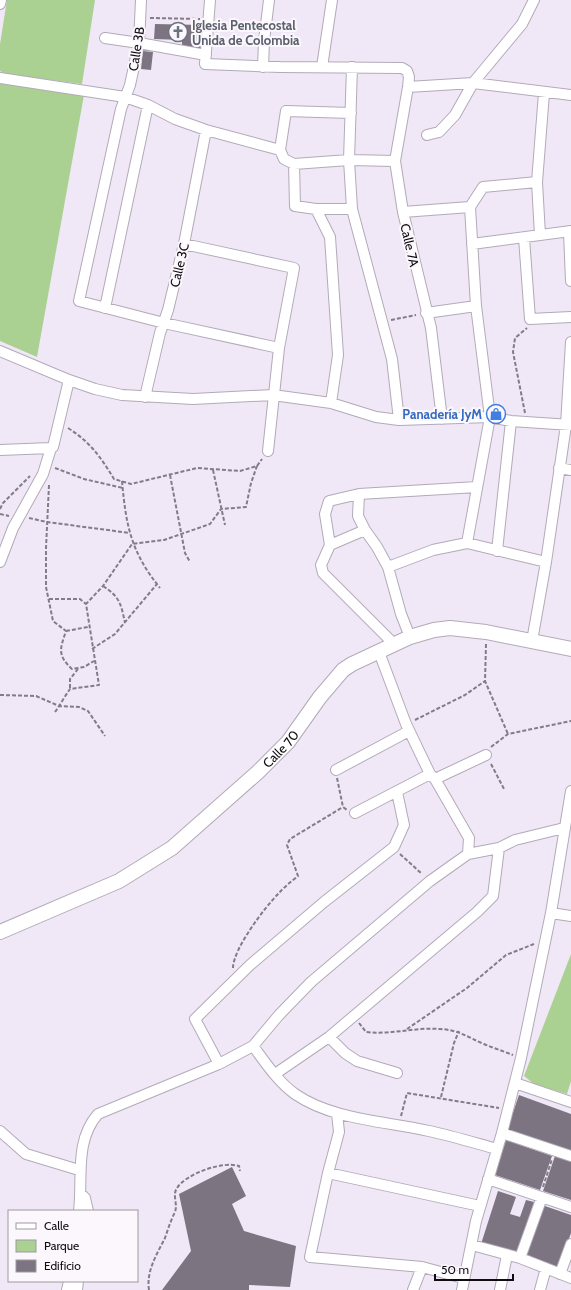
<svg xmlns="http://www.w3.org/2000/svg" width="571" height="1290" font-family="Cabin,sans-serif">
<style>
.green{fill:#abd192}
.building{fill:#7c7481}
.lines{fill:none;stroke-linecap:round;stroke-linejoin:round}
.street-casing{stroke:#b3aab8;stroke-width:12}
.secondary-casing{stroke:#b3aab8;stroke-width:16}
.path{stroke:#827c86;stroke-width:2;stroke-dasharray:4 2;stroke-linecap:butt}
.street{stroke:#fff;stroke-width:10}
.secondary{stroke:#fff;stroke-width:14}
.labels{text-anchor:middle;dominant-baseline:central;stroke-width:4;stroke-linejoin:round;paint-order:stroke}
.worship-label{font-size:13px;font-weight:bold;fill:#5b616d;stroke:#fbf7fd;text-anchor:start}
.street-label{font-size:13px;fill:#0f0c11;stroke:#fbf7fd}
.shop-label{font-size:13px;font-weight:bold;fill:#366cbe;stroke:#fbf7fd;text-anchor:end}
</style>
<rect width="100%" height="100%" fill="#f1e8f7"/>
<!-- green -->
<path class="green" d="M7,0H95L82,84L6,74L0,71V44Z
M0,83L84,95L37,357L0,341Z
M571,954V1081L567,1094L534,1084L524,1076Z"/>
<!-- building -->
<path class="building" d="M155,24L202,25L201,50H182V40L154,39Z
M143,51L153,52L151,70L141,69Z
M519,1095L571,1114V1152L507,1130Z
M506,1140L552,1156L540,1190L495,1175Z
M555,1156L571,1162V1200L543,1191Z
M232,1167L246,1196L232,1204L244,1231L296,1246L290,1287L249,1285V1290H162L191,1251L179,1194Z
M498,1191L516,1197L510,1214L520,1217L526,1200L534,1202L516,1255L481,1244Z
M542,1205L571,1215V1233L558,1270L523,1257Z"/>
<g class="lines">
<defs>
<path id="street" d="M141,0L139,43L130,85L121,109L79,301L164,323L279,348
M210,0L205,64L280,67L402,68L407,71L409,77L408,87L395,161L403,212L431,328L442,419
M0,4L1,0
M105,38L139,43L206,55
M263,67L264,41L269,0
M322,67L332,0
M352,67L349,160L352,209L392,359L399,420
M0,78L125,97L148,105L175,119L206,130L280,150L284,159L294,164L349,160L395,161
M408,87L473,83L571,95
M427,135L439,132L455,115L473,83L522,24L534,0
M280,150L286,111L351,113
M294,164L295,206L316,209H352
M316,209L330,237L338,355L331,403
M403,212L470,207
M569,232L571,281
M540,235L537,182L544,93
M524,238L530,319L571,317
M184,244L294,268L279,348L268,451
M472,244L571,231
M105,308L148,105
M426,313L476,306
M0,351L69,380L95,389L122,395L193,399L273,395L331,403L376,417L399,420L490,417L511,421L571,425
M145,397L160,333L168,310L184,244L206,130
M0,450L51,448
M559,468L571,470
M359,494L358,516L365,530L377,547L388,567L401,614L410,637
M365,530L330,545L321,565L323,573L394,644
M467,543L490,417L476,306L470,207L483,187L537,182
M330,545L325,514L329,501L359,494L477,487
M497,551L511,421
M0,562L13,528L43,474L51,448L53,447L69,380
M388,567L433,550L467,543L546,562
M532,641L546,562L566,425L571,342
M379,652L406,724L430,774L435,779L469,838L468,854
M336,770L409,731
M435,779L486,755
M355,813L430,774
M551,913L571,916
M329,1037L345,1053L357,1061L397,1073
M253,1046C265,1062 278,1082 295,1094C333,1120 385,1121 429,1131C452,1136 475,1143 497,1149
M219,1064L195,1019L250,965L324,902L394,847L404,825L397,792
M275,1074L329,1037L477,912L493,896L499,848
M515,1083L571,1102
M337,1113L339,1132L328,1173L310,1257L422,1267L463,1278
M0,1131L26,1154L79,1170
M502,1133L571,1156
M328,1173L480,1206
M488,1179L571,1207
M81,1194L85,1198L88,1211
M79,1211C83,1179 74,1141 98,1114L219,1064L253,1046L279,1015L311,982L430,881L468,854L499,848L515,840L564,828
M472,1245L520,1258L571,1278
M520,1258L542,1197
M560,1274L571,1244
M67,1290L69,1281
M77,1290L78,1281
M413,1290L422,1267
M462,1290L476,1221L502,1133L521,1058L551,913L571,791
M500,1290L507,1255
M540,1290L546,1268"/>
<g id="secondary">
<path id="s1" d="M0,932L119,881L172,848L258,772L288,742L320,697L343,670L352,664L410,637L434,630L450,628L486,632L571,649"/>
</g>
</defs>
<!-- street casing -->
<use href="#street" class="street-casing"/>
<!-- secondary casing -->
<use href="#secondary" class="secondary-casing"/>
<!-- path -->
<path class="path" d="M150,18L200,19
M391,320L416,315
M525,413L513,352L515,338L527,328
M68,428C90,442 100,456 114,479L131,484L197,468L240,471L257,466L262,459
M55,468L84,479L123,488
M213,470L225,525
M170,475L185,553L190,562
M122,481C126,526 131,552 160,588
M49,485L46,548V587L53,621L66,631C60,649 57,655 72,669L84,667L94,661
M0,509L3,503L30,476
M0,514L9,516
M29,518L47,522L130,533
M103,586C120,597 121,604 125,623
M49,599H80L86,604
M66,631L88,627
M486,644L485,681L508,734
M92,649L115,634L157,584
M70,688V679L78,669
M0,695L36,696L59,706L79,707L88,711L105,736
M55,712C60,705 65,696 70,689L99,685L86,604L103,586L132,544L164,540L210,524L221,509L246,507L251,483L257,466
M415,720L465,695L485,681
M491,747L508,734L571,721
M491,764L504,789
M337,778L343,807L347,810
M400,854L422,874
M233,968C233,949 265,907 279,893C284,887 291,882 298,876L287,845L290,839L343,807
M359,1023L366,1032C391,1035 415,1027 440,1029C459,1030 467,1037 484,1044C493,1048 503,1051 513,1055
M407,1029L467,988L506,955L534,944
M441,1097L454,1043L459,1031
M401,1116L407,1093L499,1108
M543,1187L552,1159
M149,1290C146,1271 157,1254 165,1238C168,1229 171,1220 175,1212C178,1204 172,1195 177,1188C187,1173 223,1161 239,1166L240,1171"/>
<!-- street -->
<use href="#street" class="street"/>
<!-- secondary -->
<use href="#secondary" class="secondary"/>
</g>
<!-- icons -->
<defs>
<symbol id="church-ring" viewBox="-11 -11 22 22"><circle r="9.5" fill="#fbf7fd" stroke="#6b7280" stroke-width="1.5"/><path d="M-1.2-6h2.4v3.5h3.3v2.4h-3.3V6h-2.4V-.1h-3.3v-2.4h3.3Z" fill="#6b7280"/></symbol>
<symbol id="shop-ring" viewBox="-11 -11 22 22"><circle r="9.5" fill="#fbf7fd" stroke="#3f7fe0" stroke-width="1.5"/><path d="M-5-2.5h2.3a2.7 3.5 0 0 1 5.4 0H5L5.5 6h-11ZM-1.5-2.5h3a1.5 2.3 0 0 0-3 0Z" fill="#3f7fe0"/></symbol>
</defs>
<g fill-rule="evenodd">
<use href="#church-ring" x="167" y="21" width="22" height="22"/>
<use href="#shop-ring" x="485" y="403" width="22" height="22"/>
</g>
<g class="labels">
<!-- worship labels -->
<g class="worship-label">
<text x="192" y="25">Iglesia Pentecostal<tspan x="192" dy="15">Unida de Colombia</tspan></text>
</g>
<!-- street labels -->
<g class="street-label">
<text transform="translate(136 49) rotate(-81)">Calle 3B</text>
<text transform="translate(410 245) rotate(77)">Calle 7A</text>
<text transform="translate(179 265) rotate(-77)">Calle 3C</text>
<text stroke="none"><textPath href="#s1" startOffset="339">Calle 70</textPath></text>
</g>
<!-- shop labels -->
<g class="shop-label">
<text x="482" y="414">Panadería JyM</text>
</g>
</g>
<!-- legend -->
<rect x="8" y="1210" width="130" height="72" fill="#fbf7fd" stroke="#9d999f"/>
<rect x="16" y="1223" width="20" height="6" fill="#ffffff" stroke="#9d999f"/>
<text x="44" y="1230" font-size="12" fill="#0f0c11">Calle</text>
<rect x="16" y="1240" width="20" height="12" fill="#abd192" stroke="#9d999f"/>
<text x="44" y="1250" font-size="12" fill="#0f0c11">Parque</text>
<rect x="16" y="1260" width="20" height="12" fill="#7c7481" stroke="#9d999f"/>
<text x="44" y="1270" font-size="12" fill="#0f0c11">Edificio</text>
<!-- scale -->
<path d="M435 1274v6h78v-6" fill="none" stroke="#0f0c11" stroke-width="2"/>
<text x="441" y="1274" font-size="12" fill="#0f0c11" stroke="#fbf7fd" stroke-width="3" paint-order="stroke">50 m</text>
</svg>
